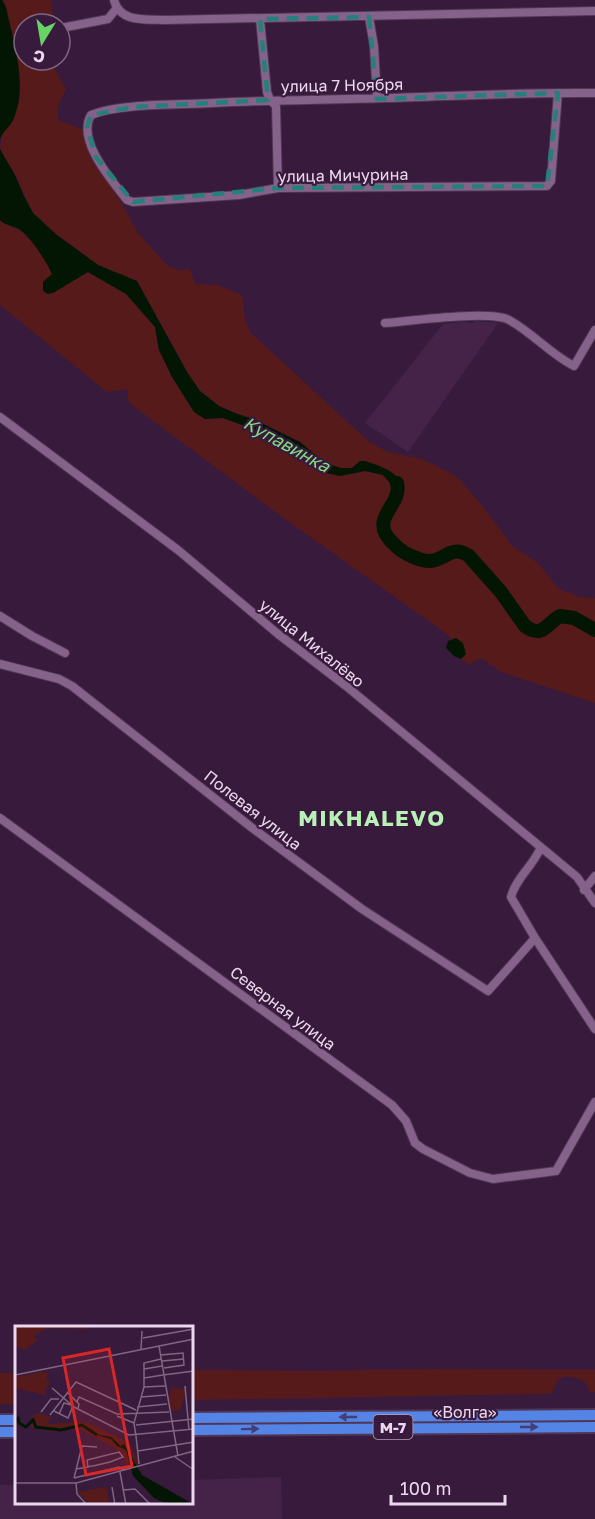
<svg xmlns="http://www.w3.org/2000/svg" width="595" height="1519" font-family="'Golos Text',sans-serif">
<style>
.built{fill:#452349}
.green{fill:#571a1b}
.water{fill:#031603}
.lines{fill:none;stroke-linecap:round;stroke-linejoin:round}
.river{stroke:#031603;stroke-width:14}
.minor-casing{stroke:#503653;stroke-width:10}
.highway-casing{stroke:#503653;stroke-width:14}
.minor{stroke:#856289;stroke-width:8}
.highway{stroke:#5584e7;stroke-width:10}
.oneway{fill:#423f78}
.marked{fill:none;stroke:#25807b;stroke-width:4.5;stroke-dasharray:12 8;stroke-linejoin:round}
.labels{text-anchor:middle;dominant-baseline:central;stroke-width:4.5;stroke-linejoin:round;paint-order:stroke}
.shield{fill:#381a3c;stroke:#b69fb9;stroke-width:1.5}
.shield-label{font-size:15px;font-weight:bold;fill:#ecd8ee}
.street-label{font-size:16px;fill:#ecd8ee;stroke:#381a3c}
.water-label{font-size:18px;font-style:italic;fill:#84db81;stroke:#381a3c}
.district-label{font-size:22px;font-weight:bold;letter-spacing:1.5px;fill:#b8f1b5;stroke:#381a3c}
.inset-river{fill:none;stroke:#031603;stroke-width:3}
.inset-road{fill:none;stroke:#806683;stroke-width:1.5}
.view{fill:#d62828;fill-opacity:0.15;stroke:#d62828;stroke-width:3}
.inset-edge{fill:none;stroke:#ecd8ee;stroke-width:3}
</style>
<rect width="100%" height="100%" fill="#381a3c"/>
<!-- built -->
<path class="built" d="M475,321L498,323L408,452L365,423L443,324L464,322L473,323Z
M281,1477L282,1519H0V1485H16V1502H192V1480Z"/>
<!-- green -->
<path class="green" d="M3,0H51L54,24H24V60H54V68L66,89L57,108L58,120L82,129L95,165L119,199L138,233L167,265L178,270L190,269L195,284L217,285L242,295L245,319L250,332L368,441L388,452L422,459L452,474L460,480L481,504L513,547L538,563L558,588L579,597L595,598V703L501,672L481,658L469,665L461,659L466,654L456,638L452,640L447,634L285,519L129,403L127,389L107,392L0,305V220C6,226 14,226 21,231C32,240 48,259 52,273C53,279 52,287 53,293L87,272L126,294L155,327L159,350L172,377L194,412L205,419L223,418L253,429L283,445L299,458L355,474L365,471L383,475L390,483L394,496L391,471L365,461L352,468L341,469L325,463L300,442L253,419L235,413L219,406L200,391L187,372L137,281L98,265L57,235L33,213L15,175L0,149L2,134L14,119L19,87L16,56L6,7Z
M438,1369L595,1370V1392H590L585,1382C578,1377 560,1373 556,1383C554,1386 554,1390 552,1393L546,1394L192,1400V1370L312,1371Z
M0,1373H16V1404H0Z"/>
<!-- water -->
<path class="water" d="M0,0H2L6,7C13,41 29,86 13,120C10,127 3,131 0,139Z
M0,149L15,175L24,196L33,213L57,235L98,265L137,281L187,372L200,391L219,406L235,413L253,419L300,442L325,463L341,468H352L360,461H365C381,466 406,474 403,495L396,499L390,483L383,475L365,471L340,476L326,473L314,469L283,445L253,429L223,418L205,419L194,412L172,377L159,350L155,327L126,294L88,272L53,293L48,294L43,291V282L52,274C46,261 30,235 17,228C10,225 5,225 0,220Z
M456,638L463,643L466,654L461,659L454,656L446,648L448,641Z"/>
<g class="lines">
<!-- river -->
<path class="river" d="M397,483C403,508 364,518 396,546C403,553 419,561 430,561C446,560 451,544 469,556L501,592L525,626C543,639 547,623 560,616L574,618L595,630"/>
<defs>
<path id="minor" d="M114,0C120,23 145,19 165,20L595,11
M369,17L374,46L377,98
M260,19L267,92L270,100L276,106L278,188
M61,28L108,19L116,9
M558,93L551,181L547,186L278,188L239,195L133,202L127,200C112,181 76,140 91,115C120,103 179,105 213,103C270,100 328,100 386,98C456,96 525,92 595,93
M385,323C410,321 490,310 509,320C533,333 550,354 574,366L595,330
M0,417L178,550L278,634L346,686L577,877L595,903
M0,616L32,636L65,653
M0,664L59,679L72,686L251,827L362,909L488,991L535,938
M0,818L392,1105L406,1121L415,1143L423,1149L470,1173L493,1179L556,1171L595,1102
M540,849C532,867 516,878 511,897L535,938L595,1029
M584,890L595,876"/>
<path id="highway" d="M192,1418L595,1415
M0,1420H16
M192,1430L595,1427
M0,1432H16"/>
</defs>
<!-- minor casing -->
<use href="#minor" class="minor-casing"/>
<!-- highway casing -->
<use href="#highway" class="highway-casing"/>
<!-- minor -->
<use href="#minor" class="minor"/>
<!-- highway -->
<use href="#highway" class="highway"/>
</g>
<!-- one-way arrows -->
<defs><path id="oneway-solid" d="M-6-.8H1V-3.2L6.5 0L1 3.2V.8H-6Z" transform="scale(1.5)"/></defs>
<g class="oneway">
<use href="#oneway-solid" transform="translate(348 1417) rotate(180)"/>
<use href="#oneway-solid" transform="translate(529 1427)"/>
<use href="#oneway-solid" transform="translate(250 1429) rotate(-1)"/>
</g>
<!-- marked area -->
<path class="marked" d="M369,17L377,99L558,93L547,186L278,188L133,202L96,157L87,127L91,115L133,107L268,100L260,19Z"/>
<g class="labels">
<!-- shield labels -->
<rect class="shield" x="373.5" y="1415" width="39" height="24" rx="4.5"/>
<g class="shield-label">
<text x="393" y="1427">М-7</text>
</g>
<!-- street labels -->
<g class="street-label">
<text transform="translate(342 85) rotate(-1)">улица 7 Ноября</text>
<text transform="translate(343 175) rotate(-1)">улица Мичурина</text>
<text transform="translate(312 643) rotate(39)">улица Михалёво</text>
<text transform="translate(253 810) rotate(38)">Полевая улица</text>
<text transform="translate(283 1008) rotate(37)">Северная улица</text>
<text x="465" y="1412">«Волга»</text>
</g>
<!-- water labels -->
<g class="water-label">
<text transform="translate(287 444) rotate(29)">Купавинка</text>
</g>
<!-- district labels -->
<g class="district-label">
<text x="372" y="817">MIKHALEVO</text>
</g>
</g>
<!-- overview -->
<g transform="translate(15 1326)">
<rect width="178" height="178" fill="#381a3c"/>
<path d="M0,0H74L73,3L32,2L19,10L22,15L9,24L0,20ZM28,46L33,47L30,57L33,53L35,58L31,61V69L0,62L1,51ZM157,61L171,64L165,85L155,84L153,64L154,72ZM23,87L37,91L31,98L71,96L103,111L115,118L124,137L118,139V128L103,119L115,128L117,140L113,141L103,124L65,103L35,106L31,102H18L14,97L22,95L16,91ZM92,161L94,177L74,178L63,166Z" fill="#571a1b"/>
<path d="M78,108L96,111L106,120L109,118L127,149L178,178H152L139,172L118,150L111,124L102,120L96,113Z" fill="#031603"/>
<path class="inset-river" d="M0,95L3,92L4,97L11,101L18,94L21,101L46,104L67,99L82,109"/>
<path class="inset-road" d="M128,12L179,3M144,20L163,130M126,23L127,5M145,29L168,27L169,39L149,42M147,35L169,33M129,43L147,40M0,49L179,13M148,49L179,45M129,52L148,49M170,60L174,104M129,61L150,60M37,62L59,81L114,109L179,103M53,67L64,78L63,83M126,71L151,69M62,76L64,71L102,88L154,86M122,81L152,78M39,85L53,92L58,80M26,86L36,73H44M44,88L49,77L56,79M35,89L61,56L121,84M102,90L119,97M121,99L179,93M121,110L119,97L129,61V37L146,33M121,110L124,138M123,125L179,116M160,131L179,144M61,143L73,141L76,140H78L95,136L108,131L104,126L72,134L73,141M105,146L111,179M59,152L104,141L109,144M59,152L67,120L82,121M0,157H61M97,161L100,179M108,164L120,163L136,179M72,179L62,168L61,157L179,125"/>
<path class="view" d="M94,23L117,140L71,149L48,32Z"/>
<rect width="178" height="178" class="inset-edge"/>
</g>
<!-- north arrow -->
<g transform="translate(42 42) rotate(191)"><circle r="28" fill="#381a3c" stroke="#806683" stroke-width="1.5"/>
<path d="M0-4.5L10 22L0 15L-10 22Z" fill="#67d465"/>
<text y="-9" font-size="16" font-weight="bold" text-anchor="middle" fill="#ecd8ee">С</text>
</g>
<!-- scale -->
<path d="M391 1495v9h114v-9" fill="none" stroke="#ecd8ee" stroke-width="3"/>
<text x="400" y="1495" font-size="18" fill="#ecd8ee" stroke="#381a3c" stroke-width="4.5" paint-order="stroke">100 m</text>
</svg>
